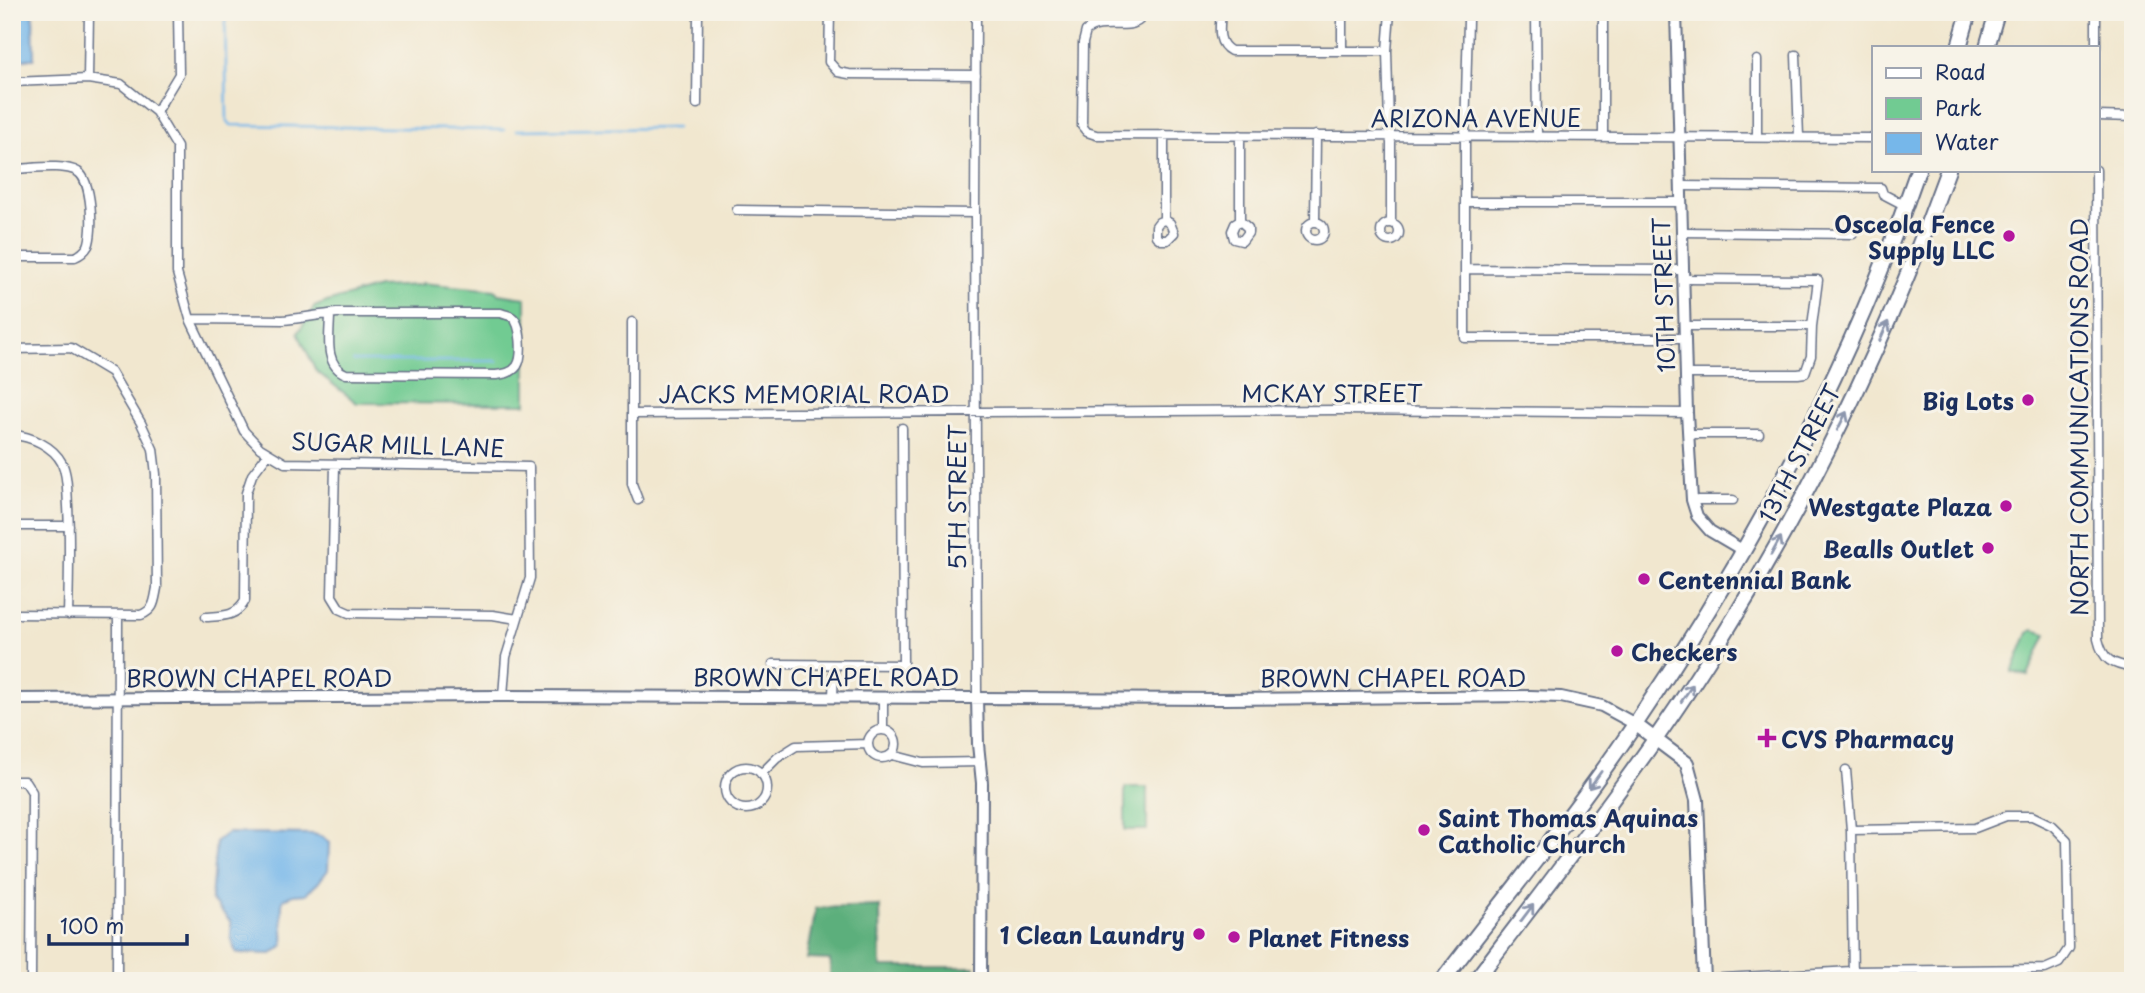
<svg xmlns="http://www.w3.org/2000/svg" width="2145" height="993" font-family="'Playpen Sans',sans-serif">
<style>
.green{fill:#71cb92;stroke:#467d78;stroke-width:2}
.forest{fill:#5caf7c;stroke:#3c6f6d;stroke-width:2}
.water{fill:#76b7ea;stroke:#4873a4;stroke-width:2}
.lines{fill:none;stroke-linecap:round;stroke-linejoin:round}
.stream{stroke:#76b7ea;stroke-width:2.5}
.minor-casing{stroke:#666f86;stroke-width:11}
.tertiary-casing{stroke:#666f86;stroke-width:14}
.secondary-casing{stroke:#666f86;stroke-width:16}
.trunk-casing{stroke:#666f86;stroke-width:18}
.minor{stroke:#fff;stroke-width:8}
.tertiary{stroke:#fff;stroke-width:10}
.secondary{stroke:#fff;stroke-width:12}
.trunk{stroke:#fff;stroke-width:14}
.oneway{stroke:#8d97ae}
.poi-dot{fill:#b5179e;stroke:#f7f3e8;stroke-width:2.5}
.labels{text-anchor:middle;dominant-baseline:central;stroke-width:6;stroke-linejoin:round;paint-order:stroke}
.street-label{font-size:23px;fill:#1b2f5e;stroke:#f7f3e8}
.poi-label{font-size:23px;font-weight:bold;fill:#1b2f5e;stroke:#f7f3e8;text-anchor:end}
</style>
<rect width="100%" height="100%" fill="#f7f3e8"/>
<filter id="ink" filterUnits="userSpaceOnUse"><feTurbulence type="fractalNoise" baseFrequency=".0143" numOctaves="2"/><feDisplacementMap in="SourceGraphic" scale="14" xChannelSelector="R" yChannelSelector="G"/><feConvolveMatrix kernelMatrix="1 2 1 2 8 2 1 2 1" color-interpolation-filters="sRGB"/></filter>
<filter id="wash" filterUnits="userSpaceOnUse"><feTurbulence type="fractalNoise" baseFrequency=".00686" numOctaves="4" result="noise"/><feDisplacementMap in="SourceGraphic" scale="28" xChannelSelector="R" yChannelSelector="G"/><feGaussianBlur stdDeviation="1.57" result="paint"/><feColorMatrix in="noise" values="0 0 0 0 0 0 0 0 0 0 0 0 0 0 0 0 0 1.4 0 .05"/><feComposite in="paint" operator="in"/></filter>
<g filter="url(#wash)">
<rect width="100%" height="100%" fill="#f1e7cf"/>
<!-- green -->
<path class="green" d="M421,283L495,290L498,294L526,298V404L357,403L316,371L298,333L314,307L327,302L378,287L421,285Z
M2033,630L2046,634L2028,676L2012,672L2028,633Z
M1125,787H1147V830H1125Z"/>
<!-- forest -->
<path class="forest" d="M880,906L881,967H975V981H830V960L807,959L816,908Z"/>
<!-- water -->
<path class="water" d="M12,12H33L34,59H12Z
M228,833L313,834L323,837L329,843L328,870L318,883L306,894L293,895L283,899C279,914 285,929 283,945L272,954L236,953L231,938V922L211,900L216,841Z"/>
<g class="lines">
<!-- stream -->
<path class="stream" d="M225,12L227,120L231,125L504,130
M517,130L676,128
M353,361H497"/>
</g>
</g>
<g filter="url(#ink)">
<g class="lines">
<defs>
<path id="minor" d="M830,12L829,62L838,72L849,74L976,75
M976,12L975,213L977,697
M1144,12C1138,36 1103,16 1086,31L1083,43L1082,126L1087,132L1096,135L1874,138
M1221,12C1220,27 1216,43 1231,51H1387
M1390,12L1387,51L1389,126L1391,143V222
M1536,12L1537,137
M2096,12V47
M1603,15V137
M1468,20L1465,136V338H1685
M1342,51V12
M1796,55L1799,137
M1757,60V137
M88,79L89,12
M12,82L88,79L121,84L156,112L177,147V273L190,319L244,431L260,448L285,463L529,467L530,578L506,657L503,696
M697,104L698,12
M156,112L179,74L178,12
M2098,116L2133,117
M1240,135V221L1235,224L1232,231L1234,239L1242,241L1248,233V228L1240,221
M12,169C30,169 63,163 78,172C92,181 94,232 88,246C85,251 80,255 75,257H12
M2096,170L2098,639C2103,661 2112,664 2133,668
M1681,186L1881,188L1883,194L1906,206
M1466,202H1682
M737,210L975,213
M1164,220L1170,223L1174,233L1167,240H1161L1156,236V226L1159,222L1164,220V135
M1315,222L1316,135
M1306 231a9 9 0 1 1 18 0a9 9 0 1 1-18 0Z
M1381 232a9 9 0 1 1 18 0a9 9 0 1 1-18 0Z
M1683,232L1853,234
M1465,269L1684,270
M1684,279L1818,280L1812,326L1811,356L1805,373L1798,374H1687
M190,319L283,320C301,318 319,315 337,313H501C505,315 509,315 512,317C522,324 523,357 517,366C512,373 504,374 496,375L346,374C323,365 330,335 330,314
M632,322V484L638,500
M1685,326H1812
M12,349L71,348L111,372L141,423L153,449L156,474L157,588C154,602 155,609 141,615L12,614
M632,414L1341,410L1687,413
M1688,434H1759
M12,435C31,436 53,446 62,463C68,476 67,492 68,506C70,542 69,579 68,615
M335,465L332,596L340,609L349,613L493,615L517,619
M1692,500H1733
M12,526H69
M206,617C223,616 236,617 245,601L246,493L252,475L268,454
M773,664L903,665L902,428
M833,698L834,665
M868 744a14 14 0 1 1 28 0a14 14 0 1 1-28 0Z
M883,730V698
M892,755L923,763L981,762
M725 788a21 21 0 1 1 42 0a21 21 0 1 1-42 0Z
M1846,770L1851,830L1853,981
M761,774L777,758L796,746L868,744
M12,781H25L32,792L31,981
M1704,979L1852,971L2045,969L2059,963L2069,948L2067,840L2053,826L2032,816H2006L1975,828L1851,830
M117,981L118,615"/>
<path id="tertiary" d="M1676,12L1687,413L1692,500L1697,516L1710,531L1744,551
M977,697L978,744L982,783L981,981
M12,699L503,696L1224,699L1530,696L1561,697L1602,706L1635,724"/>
<path id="secondary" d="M1635,724L1687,763L1697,800L1704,981"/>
<path id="trunk" d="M1959,47L1969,12
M1987,47L1997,12
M1442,981C1507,896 1576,812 1636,723C1752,551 1851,366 1918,170
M1475,981C1558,871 1644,763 1717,646C1811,496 1888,336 1948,170"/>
</defs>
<!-- minor casing -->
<use href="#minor" class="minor-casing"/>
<!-- tertiary casing -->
<use href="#tertiary" class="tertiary-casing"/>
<!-- secondary casing -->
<use href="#secondary" class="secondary-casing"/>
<!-- trunk casing -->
<use href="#trunk" class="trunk-casing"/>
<!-- minor -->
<use href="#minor" class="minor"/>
<!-- tertiary -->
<use href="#tertiary" class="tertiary"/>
<!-- secondary -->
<use href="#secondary" class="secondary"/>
<!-- trunk -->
<use href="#trunk" class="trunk"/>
</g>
<!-- one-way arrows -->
<defs><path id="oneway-shaft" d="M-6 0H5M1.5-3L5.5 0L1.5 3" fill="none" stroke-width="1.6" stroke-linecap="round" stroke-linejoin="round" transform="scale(1.75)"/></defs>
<g class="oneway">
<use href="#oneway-shaft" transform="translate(1884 331) rotate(-66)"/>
<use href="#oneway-shaft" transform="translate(1842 421) rotate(-63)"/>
<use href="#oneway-shaft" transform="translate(1776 546) rotate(-61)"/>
<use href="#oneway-shaft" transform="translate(1687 693) rotate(-56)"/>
<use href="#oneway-shaft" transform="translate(1595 780) rotate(126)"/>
<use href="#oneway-shaft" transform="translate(1527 913) rotate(-53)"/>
</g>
</g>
<!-- markers -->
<g class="poi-dot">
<circle cx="2009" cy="236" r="7"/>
<circle cx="2028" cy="400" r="7"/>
<circle cx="2006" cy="506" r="7"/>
<circle cx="1988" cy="548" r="7"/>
<circle cx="1644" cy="579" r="7"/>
<circle cx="1617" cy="651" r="7"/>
<path d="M1763.5 727.5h7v7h7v7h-7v7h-7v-7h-7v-7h7z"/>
<circle cx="1424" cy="830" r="7"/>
<circle cx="1199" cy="934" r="7"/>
<circle cx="1234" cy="937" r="7"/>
</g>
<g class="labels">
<!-- street labels -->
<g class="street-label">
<text x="1476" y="117">ARIZONA AVENUE</text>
<text transform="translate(1663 295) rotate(-92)">10TH STREET</text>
<text x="1332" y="392">MCKAY STREET</text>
<text x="804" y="393">JACKS MEMORIAL ROAD</text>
<text transform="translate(2078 417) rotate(-90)">NORTH COMMUNICATIONS ROAD</text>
<text transform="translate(398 444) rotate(2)">SUGAR MILL LANE</text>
<text transform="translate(1799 453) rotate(-63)">13TH STREET</text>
<text transform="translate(956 497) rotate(-90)">5TH STREET</text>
<text x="826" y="676">BROWN CHAPEL ROAD</text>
<text x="259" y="677">BROWN CHAPEL ROAD</text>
<text x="1393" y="677">BROWN CHAPEL ROAD</text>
</g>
<!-- poi labels -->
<g class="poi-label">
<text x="1995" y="223">Osceola Fence<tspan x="1995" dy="26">Supply LLC</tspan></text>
<text x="2014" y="400">Big Lots</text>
<text x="1992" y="506">Westgate Plaza</text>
<text x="1974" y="548">Bealls Outlet</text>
<text x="1658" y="579" text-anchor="start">Centennial Bank</text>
<text x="1631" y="651" text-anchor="start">Checkers</text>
<text x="1781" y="738" text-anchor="start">CVS Pharmacy</text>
<text x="1438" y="817" text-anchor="start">Saint Thomas Aquinas<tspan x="1438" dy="26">Catholic Church</tspan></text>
<text x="1185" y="934">1 Clean Laundry</text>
<text x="1248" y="937" text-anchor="start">Planet Fitness</text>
</g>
</g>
<!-- margin -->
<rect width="2145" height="993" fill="none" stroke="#f7f3e8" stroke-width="42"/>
<!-- legend -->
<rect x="1872" y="46" width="228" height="126" fill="#f7f3e8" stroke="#9fa5b1" stroke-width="2"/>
<rect x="1886" y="68" width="35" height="10" fill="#ffffff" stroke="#9fa5b1" stroke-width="2"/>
<text x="1935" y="80" font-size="21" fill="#1b2f5e">Road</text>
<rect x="1886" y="98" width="35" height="21" fill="#71cb92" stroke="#9fa5b1" stroke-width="2"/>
<text x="1935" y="116" font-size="21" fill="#1b2f5e">Park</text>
<rect x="1886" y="133" width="35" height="21" fill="#76b7ea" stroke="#9fa5b1" stroke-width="2"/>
<text x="1935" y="150" font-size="21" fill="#1b2f5e">Water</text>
<!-- scale -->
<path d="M49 934v10h138v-10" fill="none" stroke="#1b2f5e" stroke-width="3.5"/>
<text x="60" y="934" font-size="21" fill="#1b2f5e" stroke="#f7f3e8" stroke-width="5" paint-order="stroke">100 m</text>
</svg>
